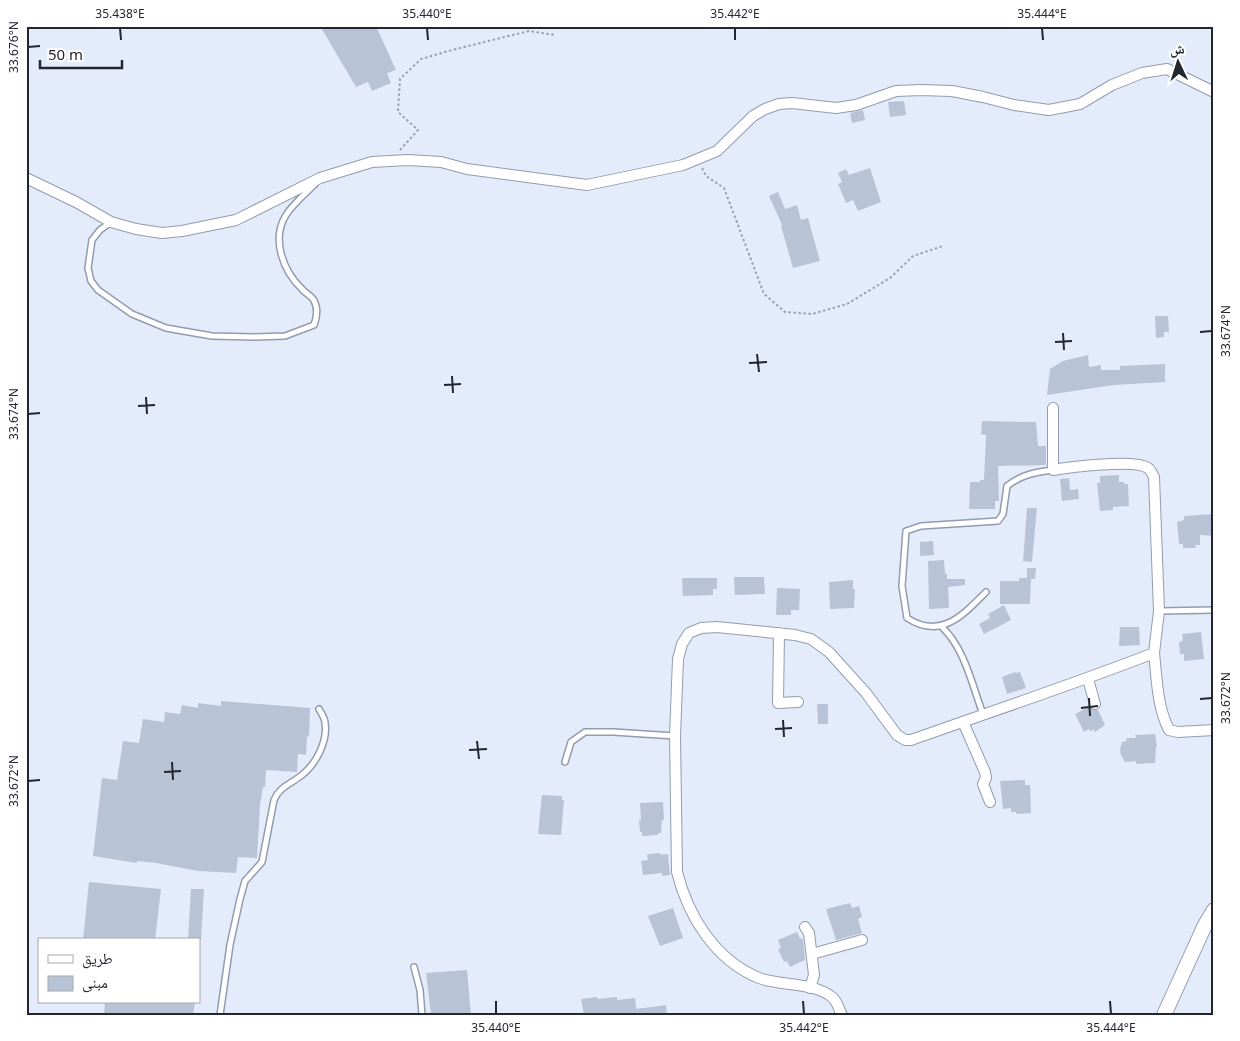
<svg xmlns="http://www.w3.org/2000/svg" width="1240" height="1041" font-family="'Noto Sans','Noto Naskh Arabic',sans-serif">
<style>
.building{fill:#b9c3d6}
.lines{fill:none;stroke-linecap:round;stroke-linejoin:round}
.lane-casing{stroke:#929cae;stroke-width:8}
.street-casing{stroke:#929cae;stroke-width:12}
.secondary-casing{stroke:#929cae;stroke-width:16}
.path{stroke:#9aa0ad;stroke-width:2;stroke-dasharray:2.5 2.5;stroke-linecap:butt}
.lane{stroke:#fff;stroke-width:5}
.street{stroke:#fff;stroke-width:10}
.secondary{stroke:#fff;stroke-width:14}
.ticks{fill:none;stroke:#23262e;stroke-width:2}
.neatline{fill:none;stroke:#23262e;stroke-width:2}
.ticks-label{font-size:12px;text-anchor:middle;fill:#23262e}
</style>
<rect width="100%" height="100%" fill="#e4ecfc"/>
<!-- building -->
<path class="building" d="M320,26H376L396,70L387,73L391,83L372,91L368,82L356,87Z
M904,101L906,115L890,117L888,102Z
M863,110L865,120L852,123L850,113Z
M870,168L881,202L858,211L853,200L846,203L838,184L842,182L838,173L846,169L849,175Z
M778,192L785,209L797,205L801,220L808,218L820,261L793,268L781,226L782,225L769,196Z
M1155,316H1168L1169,332H1164V337L1156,338Z
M1088,355L1089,367L1101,365V370H1120V366L1165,364V382L1114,385L1047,395L1050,369L1063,361Z
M982,421L1036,422L1038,446H1046V465L998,466L999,501H995V509H969L970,482H980V480H984L986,435L981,434Z
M1119,475V482H1124V484H1128L1129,506L1113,507V510L1100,511L1097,483H1100V476Z
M1069,478L1070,490L1078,489L1079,499L1062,501L1060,479Z
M1027,508H1037L1032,562L1023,561Z
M1214,514V536L1200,535V545H1195L1196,548H1183V544H1179L1177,522L1184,520V516Z
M933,541L934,555L920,556V542Z
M944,560L945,574H947V579H965V585L948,587L949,608L929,609L928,561Z
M1027,568H1036L1035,579H1031L1030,604H1000V581H1019V578H1027Z
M734,577H764L765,594L735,595Z
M682,578H717V589H713V595L683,596Z
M853,580V589H855L854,608L830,609L829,582Z
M777,588L800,589L799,610H791V615H776Z
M1004,605L1011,620L984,634L979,624L990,618L988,614Z
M1120,627H1139L1140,645L1119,646Z
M1201,632L1204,659L1184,661V654H1180L1179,642L1183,641L1182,634Z
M1015,672L1016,673L1020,672L1026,688L1007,694L1002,677Z
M221,701L310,708L309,737L307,736L306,755L298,754L297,772L266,770L265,787H263L260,805L257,858L238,857L236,873L198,871L156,863L137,861V863L93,856L102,778L117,780L123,741L139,743L143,719L164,722L165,712L180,714L182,705L198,708V703L221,706Z
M817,704H828V724H818Z
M1089,707L1093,710H1098L1105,725L1095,732L1094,730L1090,731L1089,729L1084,732L1075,714Z
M1155,734L1157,746L1156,747L1155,763L1136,764V761L1125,762L1121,755L1120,749L1122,742L1127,741L1126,738H1136L1135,735Z
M1025,780V785H1030L1031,813L1016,814V812H1011V808L1003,809L1000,781Z
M542,795L562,796V800H564L561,835L538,834Z
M663,802L664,820H662L661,833H658V835L642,836V832H640L639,820H641L640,803Z
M660,853L661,855L668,854L670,875L662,876V873L643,875L641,861L648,860L647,855L649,854Z
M89,882L161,889L155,940H83Z
M191,889H204L201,940H188Z
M850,903L852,908L859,906L862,917L858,919L862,933L836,940L826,909Z
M673,908L683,938L660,946L648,916Z
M797,932L800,939L802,938L803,940L805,960L790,967L787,961L784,962L778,949L781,948L778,940Z
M467,970L471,1015H431L426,973Z
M597,997V999L617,997V1000L635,998L637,1015H584L581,999Z
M105,1002H195L193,1015H104Z
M666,1005L667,1015H637L636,1009Z"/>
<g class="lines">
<defs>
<path id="lane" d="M111,222L100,230L92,240L88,268L91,281L98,290L132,314L166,328L212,336L253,337L285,336L314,325C317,317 319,308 313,299C310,295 305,293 302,289C283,271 271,239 286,215C293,204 305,194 315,184
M986,592C963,615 941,640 907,618L902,586L906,531L921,526L998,521L1003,514L1007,486C1021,475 1035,472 1053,470
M1159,611L1214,610
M942,627C965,649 972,685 983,714
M565,762L571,742L585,732H613L675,736
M414,967L420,990L422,1015
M220,1015L230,945L240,899L245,881L262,862L274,800C280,786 291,784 302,775C316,764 328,741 325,723C325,718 321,713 319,709"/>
<path id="street" d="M26,178L76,202L111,222L136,229L162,233L182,231L236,220L320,178L372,162L408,160L441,162L467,169L587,185L683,165L717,151L753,116L765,109L779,104L792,103L836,108L856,105L896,91L921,90L952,91L983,97L1014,105L1049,110L1080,104L1112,85L1142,73L1167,69L1214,92
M779,633L778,703L798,702
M1154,653C1157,680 1157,706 1169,730L1178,732L1214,730
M1088,679L1095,704
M963,722L985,772L986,778L983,784L990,802
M805,927L809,933L814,975L810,988
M812,954L862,940
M842,1015C839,1010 837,1001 833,998C816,982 780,986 759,978C715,960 688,916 677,872L675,736L678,659L682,644L689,633L701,628L717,627L795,635L811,639L829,652L866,693L897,735L905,740H911C993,711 1074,684 1154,653L1159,611L1154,477C1152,474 1151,470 1148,468C1134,459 1070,467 1053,470V408"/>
<path id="secondary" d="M1164,1015L1205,925L1214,910"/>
</defs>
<!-- lane casing -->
<use href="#lane" class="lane-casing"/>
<!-- street casing -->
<use href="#street" class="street-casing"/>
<!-- secondary casing -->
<use href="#secondary" class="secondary-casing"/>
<!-- path -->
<path class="path" d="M400,150L418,130L398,112L400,79L421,59L452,50L529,31L555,35
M702,168L706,176L724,188L764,294L785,312L812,314L847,304L890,278L913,256L943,246"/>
<!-- lane -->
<use href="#lane" class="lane"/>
<!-- street -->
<use href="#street" class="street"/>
<!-- secondary -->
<use href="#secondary" class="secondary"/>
</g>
<!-- ticks -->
<path class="ticks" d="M120,28L121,40M427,28L428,40M735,28V40M1042,28L1043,40M28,47L40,46M1200,332L1212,331M1063,333L1064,350M1055,342L1072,341M757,354L759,372M749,363L767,362M452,376L453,393M444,385L461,384M146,397L147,414M138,406L155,405M28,414L40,413M1089,698L1090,716M1200,699L1212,698M1081,708L1098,706M783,720L784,737M775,729L792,728M477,741L479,759M469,750L487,749M172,762L173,780M164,772L181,771M28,781L40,780M496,1001V1014M803,1001L804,1014M1110,1001L1111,1014"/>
<!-- border -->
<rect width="1240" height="1041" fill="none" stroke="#ffffff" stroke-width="55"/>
<!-- legend -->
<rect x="38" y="938" width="162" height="65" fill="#ffffff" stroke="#a7a8ab"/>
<rect x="48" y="955" width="25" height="8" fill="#ffffff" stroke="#a7a8ab"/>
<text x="82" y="964" font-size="15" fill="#23262e">طريق</text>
<rect x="48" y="976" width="25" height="15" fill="#b9c3d6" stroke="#a7a8ab"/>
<text x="82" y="988" font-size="15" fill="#23262e">مبنى</text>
<!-- north arrow -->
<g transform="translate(1178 62) rotate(356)" stroke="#ffffff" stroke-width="4" paint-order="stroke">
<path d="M0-4L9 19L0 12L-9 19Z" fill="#23262e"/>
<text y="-8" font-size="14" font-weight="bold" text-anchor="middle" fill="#23262e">ش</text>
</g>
<!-- scale -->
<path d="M40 60v8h82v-8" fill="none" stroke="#23262e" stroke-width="2.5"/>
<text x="48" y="60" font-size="15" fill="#23262e" stroke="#ffffff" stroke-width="4" paint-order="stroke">50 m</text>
<rect x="28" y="28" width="1184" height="986" class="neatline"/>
<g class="ticks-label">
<text x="120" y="18">35.438°E</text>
<text x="427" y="18">35.440°E</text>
<text x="735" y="18">35.442°E</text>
<text x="1042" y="18">35.444°E</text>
<text transform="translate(14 47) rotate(-90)" y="4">33.676°N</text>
<text transform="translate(1226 331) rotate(-90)" y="4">33.674°N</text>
<text transform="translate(14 414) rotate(-90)" y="4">33.674°N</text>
<text transform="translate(1226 698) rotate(-90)" y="4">33.672°N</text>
<text transform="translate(14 781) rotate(-90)" y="4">33.672°N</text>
<text x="496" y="1032">35.440°E</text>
<text x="804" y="1032">35.442°E</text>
<text x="1111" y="1032">35.444°E</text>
</g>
</svg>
